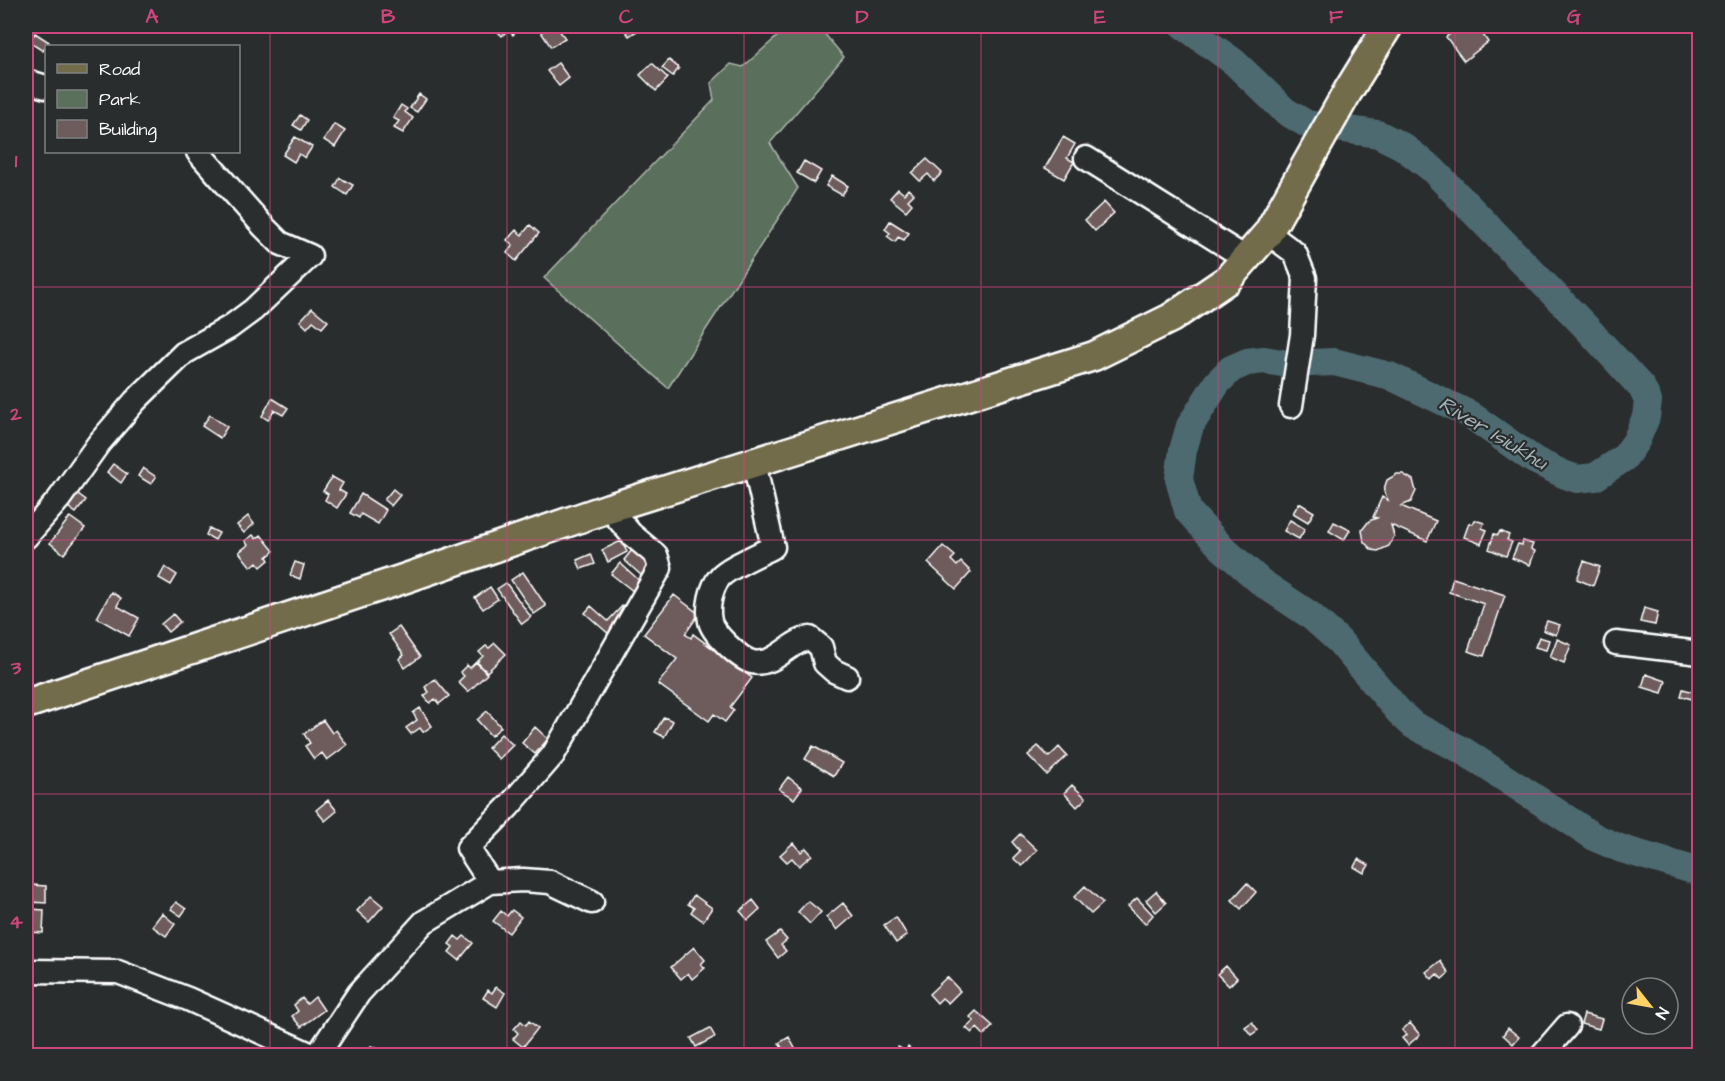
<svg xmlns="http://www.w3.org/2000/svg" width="1725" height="1081" font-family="'Architects Daughter',sans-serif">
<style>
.green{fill:#5a705b;stroke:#acb8ad;stroke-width:1.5}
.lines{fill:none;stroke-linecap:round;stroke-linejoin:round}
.river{stroke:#4d6b70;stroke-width:28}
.building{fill:#6e5b5b;stroke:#fff;stroke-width:1.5}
.minor-casing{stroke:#fff;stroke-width:27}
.major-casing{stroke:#fff;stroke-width:33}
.minor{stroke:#2a2d2e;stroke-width:22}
.major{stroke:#736c4b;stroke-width:28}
.grid{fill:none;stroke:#ce467c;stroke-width:1.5;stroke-opacity:0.55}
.labels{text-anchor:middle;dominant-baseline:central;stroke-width:4.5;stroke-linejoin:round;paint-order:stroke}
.water-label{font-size:21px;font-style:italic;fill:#a6b5b8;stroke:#2a2d2e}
.neatline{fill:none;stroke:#ce467c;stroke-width:2}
.grid-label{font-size:20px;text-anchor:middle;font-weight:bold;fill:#ce467c}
</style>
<rect width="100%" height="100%" fill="#2a2d2e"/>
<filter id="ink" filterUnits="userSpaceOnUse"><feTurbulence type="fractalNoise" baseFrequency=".0167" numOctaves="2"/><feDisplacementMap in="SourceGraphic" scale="12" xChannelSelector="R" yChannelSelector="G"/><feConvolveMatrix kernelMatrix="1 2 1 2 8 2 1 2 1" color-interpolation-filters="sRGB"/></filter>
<g filter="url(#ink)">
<!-- green -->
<path class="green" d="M789,26H818L844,57L770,143L798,188L668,388L544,278L714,100L711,83L731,64L743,67Z"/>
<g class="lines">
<!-- river -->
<path class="river" d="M1184,26L1234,62L1285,111L1307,124L1378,134L1402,146L1432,169L1585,326L1642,388L1648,401L1646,417L1636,441L1624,458L1595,477L1577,479L1563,474L1534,460L1469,414L1390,376L1334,362L1288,364L1264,360L1247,362L1231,369L1217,383L1190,426L1183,450L1179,479L1188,511L1221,547L1262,583L1310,615L1339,641L1399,712L1413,725L1462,750L1596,838L1622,849L1700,872"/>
</g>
<!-- building -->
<path class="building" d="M494,26H522L513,35L508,30L502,36L493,27Z
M550,26H556L565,38L551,47L541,32Z
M622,26H645L629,36Z
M1461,26H1484L1479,29L1488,42L1464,61L1446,37Z
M35,33L49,42L43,51L29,42Z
M669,60L679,68L673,76L662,68Z
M558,63L569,78L559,86L547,71Z
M652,63L668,78L656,91L640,75Z
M419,94L426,99L417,112L410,108Z
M401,105L407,109L405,112L413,118L403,133L394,128L399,121L393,118Z
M300,115L307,120L301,130L293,125Z
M334,124L345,131L335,147L324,140Z
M295,137L312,147L305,158L299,154L294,162L283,155Z
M1063,137L1075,144L1067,158L1074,162L1064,179L1045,168Z
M927,159L942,173L934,181L928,174L920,181L912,173Z
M804,161L821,171L814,183L797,173Z
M832,176L848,186L842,195L826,186Z
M340,178L353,185L347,195L335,187Z
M898,189L904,194L908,189L914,194L908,200L912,204L906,211L890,198Z
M1104,202L1114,213L1095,231L1085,220Z
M890,221L909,233L904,240L898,237L895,242L887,236L890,233L885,229Z
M530,225L539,233L516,261L507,253L513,245L507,240L516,230L522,235Z
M312,308L328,321L322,328L313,321L307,328L300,321Z
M272,398L288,408L283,415L274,410L268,420L262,416Z
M210,415L227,427L220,438L202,426Z
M113,464L127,474L121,483L107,472Z
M143,468L156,477L151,484L138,476Z
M1397,474H1403L1413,480L1416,491L1411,502L1401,506L1436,521L1427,541L1391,525L1394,536L1389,546L1378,551L1372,550L1364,542L1362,530L1369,521L1377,518L1373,517L1382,497L1388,500L1384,492L1385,486L1387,480Z
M332,477L343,483L339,490L346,494L337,508L325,500L328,494L323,491Z
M393,489L400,495L391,506L384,500Z
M78,494L86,500L76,513L68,507Z
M361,494L386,510L378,524L361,514L359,518L350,513Z
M1299,503L1314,512L1308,522L1293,513Z
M248,516L254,524L244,533L237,525Z
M70,517L85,528L64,554L50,543Z
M1290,520L1305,529L1299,539L1284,531Z
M1475,520L1484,523L1482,528L1487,530L1481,544L1464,537L1469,523L1473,524Z
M1334,522L1350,530L1344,540L1329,531Z
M209,528L219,533L215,540L206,535Z
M1500,531L1509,535L1507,540L1512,542L1506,556L1489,549L1494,534L1498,535Z
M253,535L256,539L261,535L274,551L267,557L269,560L261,567L257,562L251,567L239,552L248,545L245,541Z
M621,541L627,552L608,562L602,550Z
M1523,541L1533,544L1531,549L1535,551L1530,565L1512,558L1518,544L1522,545Z
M943,546L955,556L951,560L957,566L961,562L971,572L956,589L928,563Z
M632,550L651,566L642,576L624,560Z
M591,554L595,564L581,569L577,560Z
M1584,561L1600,567L1593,586L1577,579Z
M295,562L304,565L300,579L290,575Z
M620,563L641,582L633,591L611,574Z
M165,567L177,575L171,585L159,578Z
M523,572L546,606L534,614L511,580Z
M1453,578L1505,595L1484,656L1468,651L1484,604L1449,592Z
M506,583L531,617L522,624L497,589Z
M490,587L498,599L483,609L475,598Z
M111,592L121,598L117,606L139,618L129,636L97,618Z
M674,595L699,614L685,634L691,638L693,634L752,678L730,707L734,710L725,722L714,714L709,721L658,684L677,659L644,634Z
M623,605L632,613L611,636L585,613L591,606L608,621Z
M1644,608L1658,612L1655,625L1640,622Z
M173,614L180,622L168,632L161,624Z
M1547,621L1560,625L1556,635L1543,630Z
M399,627L420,657L405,668L399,659L404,655L389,634Z
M1539,637L1549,640L1546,650L1535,647Z
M1557,639L1571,645L1564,663L1550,657Z
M495,643L506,654L487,672L477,662L483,656L479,652L486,646L489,648Z
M476,662L487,674L468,692L458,682L464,676L460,672L467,665L470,668Z
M1646,674L1666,681L1662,693L1642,687Z
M435,679L449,696L439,704L435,699L430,703L424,696L429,692L425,687Z
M1683,689L1694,692L1692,699L1681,696Z
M420,708L432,726L423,732L420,728L411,734L406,728L417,720L413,713Z
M487,711L501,727L491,736L477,720Z
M664,717L673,721L664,737L655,732Z
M323,720L332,733L336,730L347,745L327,760L322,753L314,759L305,746L310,743L304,734Z
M535,727L548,739L535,754L522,743Z
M501,734L513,745L499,759L488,748Z
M813,746L842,763L834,776L805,759Z
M1038,746L1049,757L1059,747L1067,756L1047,775L1028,755Z
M788,777L802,788L794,799L779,789Z
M1072,785L1086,798L1077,807L1064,793Z
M328,800L337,811L325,821L316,810Z
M1020,834L1037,850L1022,866L1013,858L1020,851L1012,842Z
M793,843L801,852L806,848L812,855L799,866L792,858L787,862L780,855Z
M1358,859L1369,865L1364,873L1354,867Z
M1247,883L1256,892L1241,909L1232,900Z
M31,885L46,886V903L30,902Z
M1085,886L1103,903L1091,914L1074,897Z
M1156,891L1166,903L1156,912L1146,900Z
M694,895L712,908L703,921L691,912L694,908L688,904Z
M371,896L383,906L369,922L357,911Z
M1137,898L1153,915L1145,924L1128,906Z
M753,900L760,909L748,920L740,911Z
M808,901L821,912L810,924L798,912Z
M176,902L186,909L181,916L171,909Z
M843,903L853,916L837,930L826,917Z
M30,909L44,910L43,933L30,932Z
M512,910L521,917L509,933L493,921L501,911L507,916Z
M162,913L175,924L166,936L152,926Z
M896,917L907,935L896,943L884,925Z
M780,932L787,940L781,945L786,951L778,958L766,942Z
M455,936L460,940L464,936L473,943L459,960L449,952L453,947L449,944Z
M694,947L705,960L701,964L705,968L692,979L688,973L681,979L671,967Z
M1440,961L1449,973L1442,979L1437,974L1432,979L1426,972Z
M1226,966L1237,978L1229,986L1217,974Z
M947,977L960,991L948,1003L942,998L937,1003L929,994Z
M496,987L505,993L497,1007L483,998L488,990L492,993Z
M315,997L324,1010L301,1027L292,1016L298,1011L294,1005L302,998L307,1004Z
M976,1011L993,1026L984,1035L977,1028L972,1033L966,1028L974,1021L970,1017Z
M1584,1014L1602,1019L1599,1029L1581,1024Z
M521,1021L526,1025L529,1021L538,1028L523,1047L513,1039L518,1033L514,1029Z
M1252,1022L1258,1030L1251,1035L1245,1027Z
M1410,1023L1420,1035L1408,1045L1402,1038L1406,1035L1402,1030Z
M710,1028L715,1037L696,1047L691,1038Z
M1508,1028L1519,1037L1513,1044L1503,1035Z
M789,1037L799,1056H779L776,1051L782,1048L779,1043Z
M371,1046L388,1053L387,1056H368Z
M898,1047L905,1051L908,1047L919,1056H892Z"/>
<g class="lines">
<defs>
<path id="minor" d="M26,81L46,87
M1086,158L1247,259
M1268,233L1295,253L1305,278L1302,335L1291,406
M754,463L773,547C760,554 729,567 720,577C711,587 707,608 710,621C712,633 740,659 752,662C775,667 789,641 810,638L821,647L825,663L834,671L847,677
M26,537L59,499L99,443L135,401L184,353L230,327L253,310L310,256L280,243L264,227L198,152
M1616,643L1700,653
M490,882L468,848L509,806L553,755L660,568L656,555L631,534L609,508
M26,971L118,972L188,999L314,1056
M317,1056L359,993L424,922L490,882L523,880L550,882L592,902
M1541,1056L1567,1026"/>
<path id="major" d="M26,704L406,578L609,508L1094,356L1171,318L1227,280L1268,233L1348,91L1388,26"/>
</defs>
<!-- minor casing -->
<use href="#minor" class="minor-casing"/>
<!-- major casing -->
<use href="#major" class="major-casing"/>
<!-- minor -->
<use href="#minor" class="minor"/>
<!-- major -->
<use href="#major" class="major"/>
</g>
</g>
<!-- grid -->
<path class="grid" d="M270,26V1056M507,26V1056M744,26V1056M981,26V1056M1218,26V1056M1455,26V1056M26,287H1700M26,540H1700M26,794H1700"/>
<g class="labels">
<!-- water labels -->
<g class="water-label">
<text transform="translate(1493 433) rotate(31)">River Isiukhu</text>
</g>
</g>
<!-- margin -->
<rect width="1725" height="1081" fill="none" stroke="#2a2d2e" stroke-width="66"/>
<!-- legend -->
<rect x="45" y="45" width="195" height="108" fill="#2a2d2e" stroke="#7f8182" stroke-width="1.5"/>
<rect x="57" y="64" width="30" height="9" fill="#736c4b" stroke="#7f8182" stroke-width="1.5"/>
<text x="99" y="75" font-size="18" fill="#ffffff">Road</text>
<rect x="57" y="90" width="30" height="18" fill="#5a705b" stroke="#7f8182" stroke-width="1.5"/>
<text x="99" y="105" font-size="18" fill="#ffffff">Park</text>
<rect x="57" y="120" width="30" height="18" fill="#6e5b5b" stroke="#7f8182" stroke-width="1.5"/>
<text x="99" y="135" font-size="18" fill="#ffffff">Building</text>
<!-- north arrow -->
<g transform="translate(1650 1006) rotate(121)"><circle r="28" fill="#2a2d2e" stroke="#7f8182" stroke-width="1.5"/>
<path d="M0-4.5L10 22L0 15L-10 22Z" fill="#ffd166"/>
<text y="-9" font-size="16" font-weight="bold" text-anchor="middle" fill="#ffffff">N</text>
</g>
<rect x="33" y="33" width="1659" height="1015" class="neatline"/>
<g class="grid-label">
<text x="152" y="23">A</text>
<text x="388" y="23">B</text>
<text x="626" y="23">C</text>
<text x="862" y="23">D</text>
<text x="1100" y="23">E</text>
<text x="1336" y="23">F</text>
<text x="1574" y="23">G</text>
<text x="16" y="167">1</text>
<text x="16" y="420">2</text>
<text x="16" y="674">3</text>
<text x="16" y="928">4</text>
</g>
</svg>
